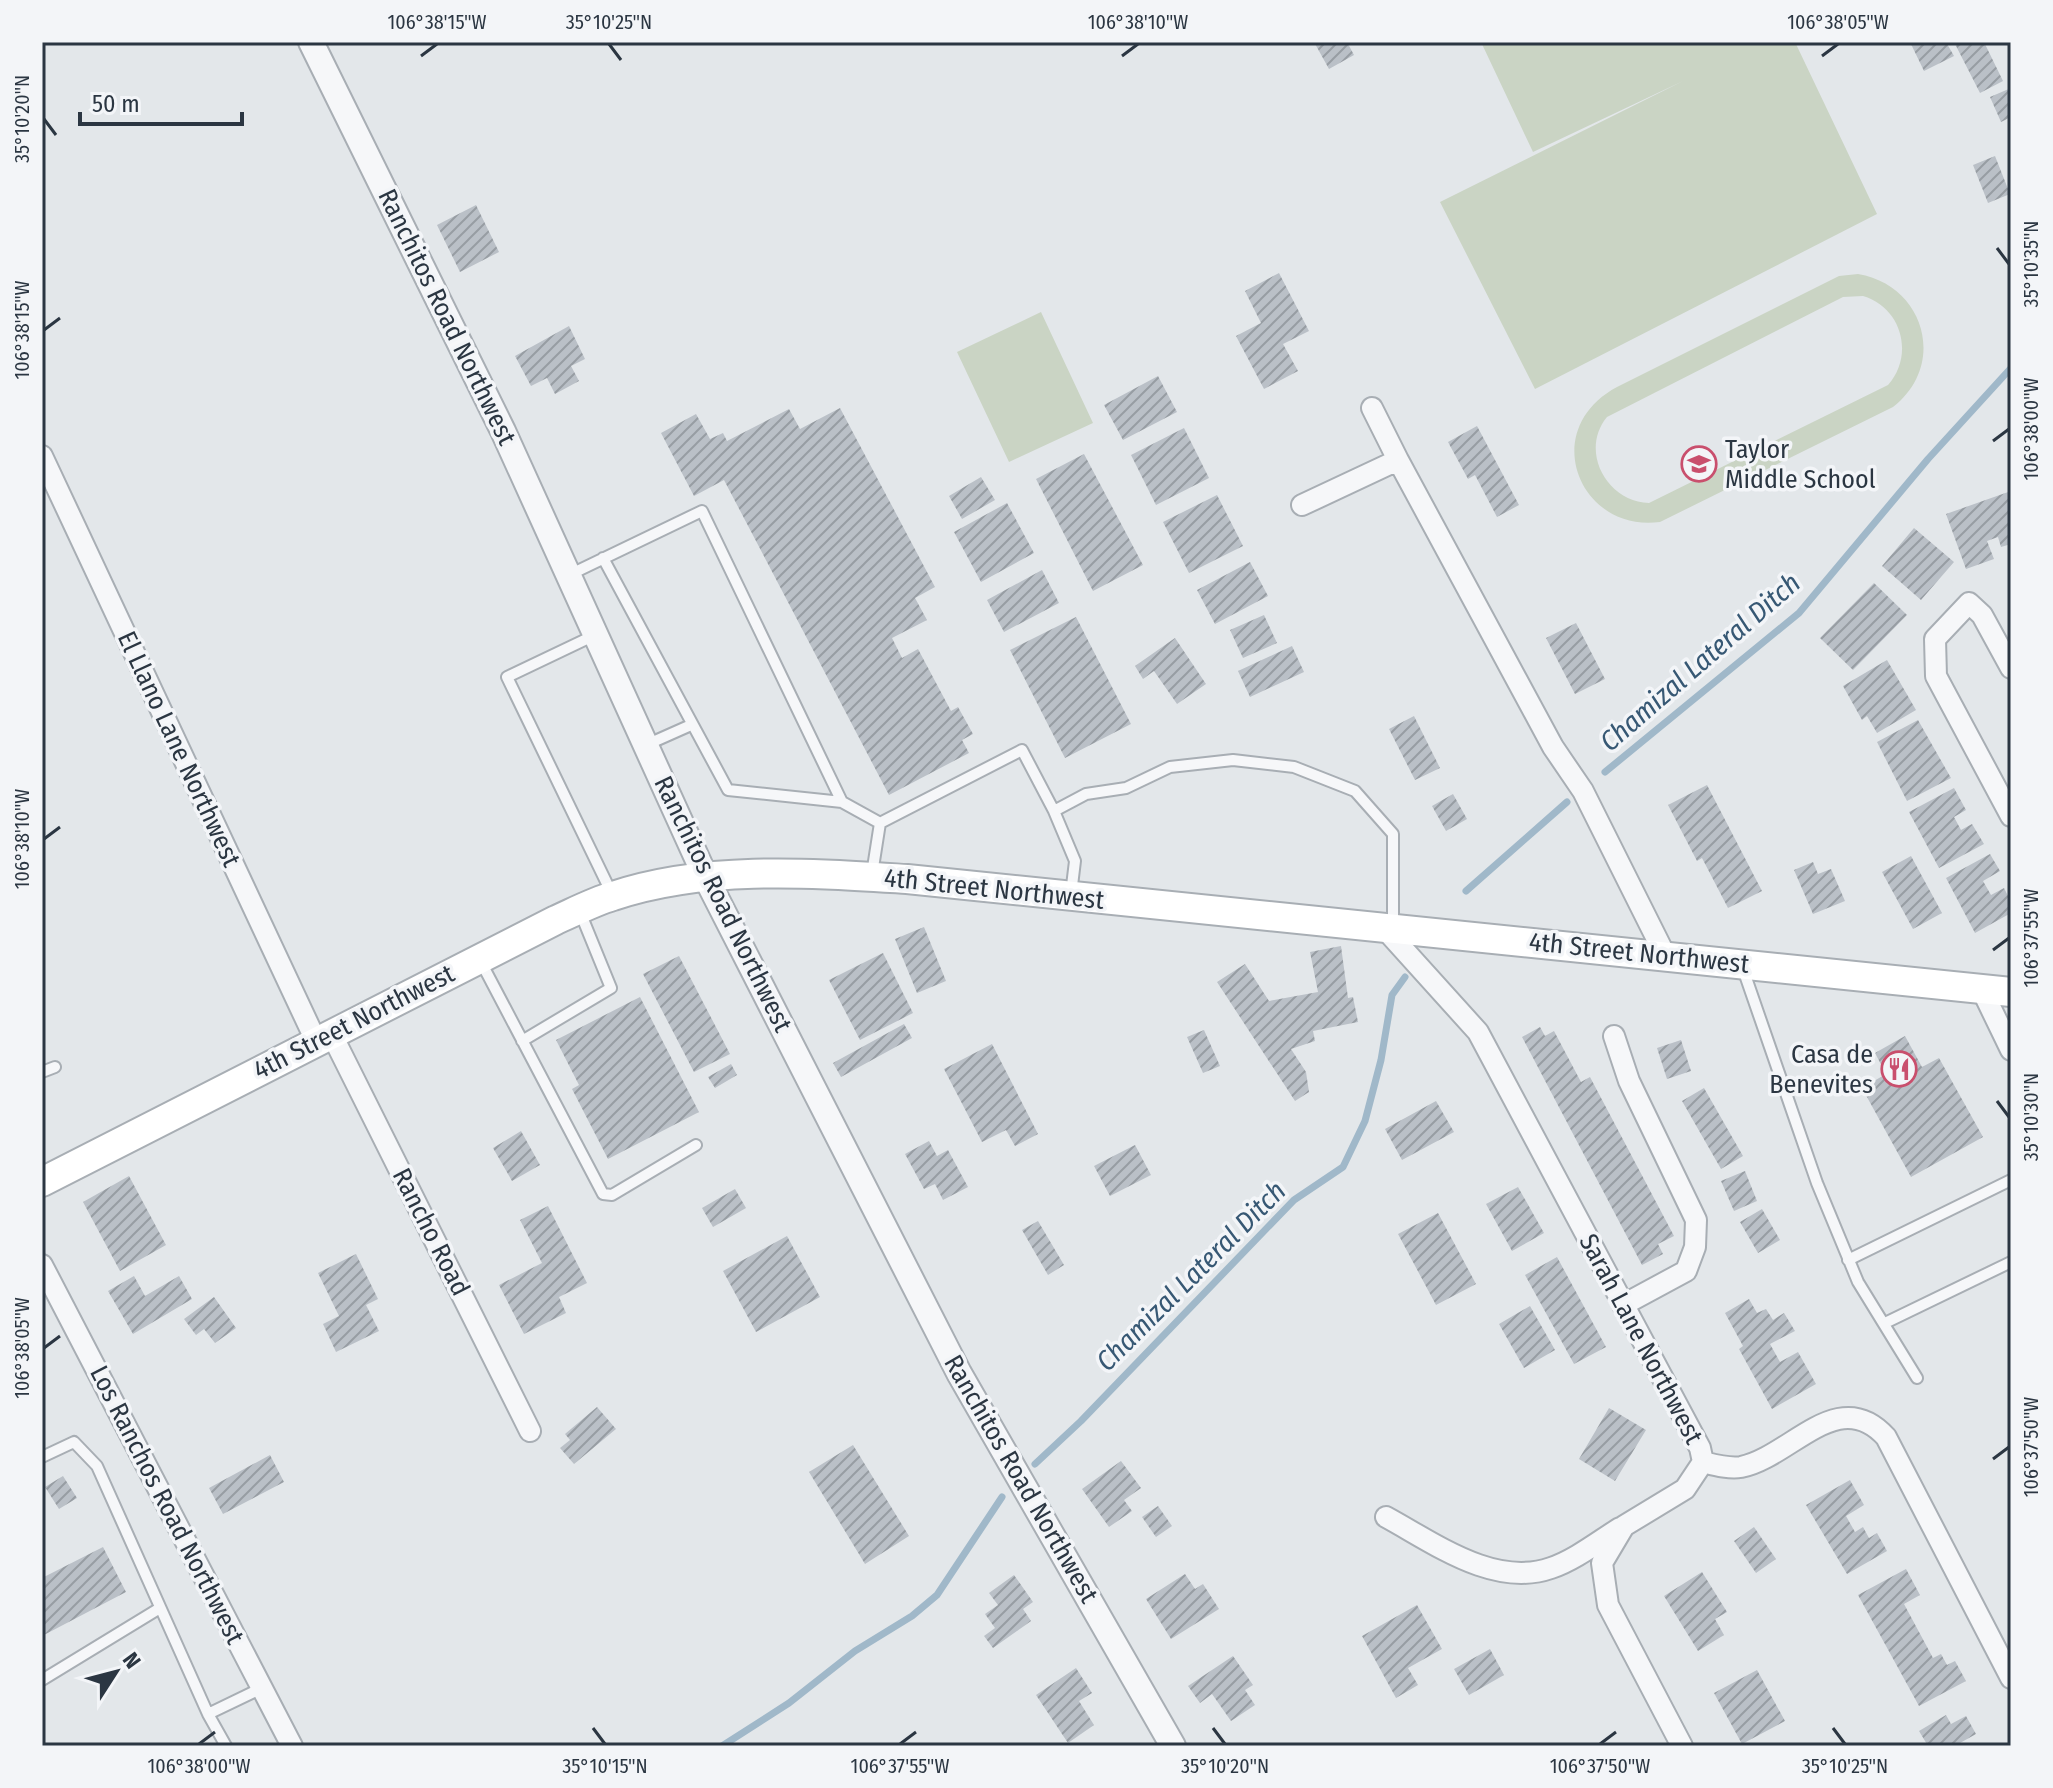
<svg xmlns="http://www.w3.org/2000/svg" width="2053" height="1788" font-family="'Fira Sans Condensed',sans-serif">
<style>
.grass{fill:#cad4c4;fill-rule:evenodd}
.lines{fill:none;stroke-linecap:round;stroke-linejoin:round}
.stream{stroke:#a0b8c9;stroke-width:7}
.building{fill:url(#building-hatch)}
.service-casing{stroke:#a8aeb4;stroke-width:14}
.minor-casing{stroke:#a8aeb4;stroke-width:24}
.tertiary-casing{stroke:#a8aeb4;stroke-width:28}
.secondary-casing{stroke:#a8aeb4;stroke-width:32}
.service{stroke:#f6f7f9;stroke-width:10}
.minor{stroke:#f6f7f9;stroke-width:20}
.tertiary{stroke:#f6f7f9;stroke-width:24}
.secondary{stroke:#fff;stroke-width:28}
.ticks{fill:none;stroke:#2b3642;stroke-width:3}
.labels{text-anchor:middle;dominant-baseline:central;stroke-width:7;stroke-linejoin:round;paint-order:stroke}
.street-label{font-size:26px;fill:#2b3642;stroke:#f3f5f8}
.poi-label{font-size:26px;fill:#2b3642;stroke:#f3f5f8;text-anchor:start}
.water-label{font-size:28px;font-style:italic;fill:#375874;stroke:#f3f5f8}
.neatline{fill:none;stroke:#2b3642;stroke-width:3}
.ticks-label{font-size:20px;text-anchor:middle;fill:#2b3642}
</style>
<defs>
<pattern id="building-hatch" width="6" height="6" patternUnits="userSpaceOnUse" patternTransform="scale(2)"><rect width="6" height="6" fill="#bac0c7"/><path d="M-1 1l2-2M0 6l6-6M5 7l2-2" fill="none" stroke="#979da3"/></pattern>
</defs>
<rect width="100%" height="100%" fill="#e3e7ea"/>
<!-- grass -->
<path class="grass" d="M1481,42H1795L1877,214L1535,389L1440,202L1683,81L1533,152Z
M1858,274C1924,285 1948,364 1893,407L1660,522C1580,533 1537,430 1617,387L1839,276ZM1863,296C1903,308 1914,356 1888,385L1649,503C1607,502 1579,451 1607,417L1843,297Z
M1041,312L1093,423L1009,462L957,352Z"/>
<g class="lines">
<!-- stream -->
<path class="stream" d="M1605,772L1799,613L1928,459L2011,368
M1466,891L1567,802
M1035,1464L1081,1421L1294,1200L1343,1167L1365,1121L1381,1060L1392,995L1405,977
M722,1746L789,1703L855,1651L912,1616L937,1595L1002,1497"/>
</g>
<!-- building -->
<path class="building" d="M1314,42H1347L1354,55L1329,69Z
M1910,42H1946L1954,56L1924,71Z
M1954,42H1984L2003,81L1980,93Z
M2011,88V117L2001,122L1990,97Z
M1995,156L2010,194L1988,203L1973,165Z
M476,205L499,252L460,272L437,225Z
M1279,273L1309,331L1283,344L1298,371L1264,389L1236,336L1261,323L1245,291Z
M569,326L585,359L571,366L579,381L555,394L547,378L531,386L515,356Z
M1158,376L1177,412L1123,440L1104,405Z
M840,408L935,587L915,598L927,620L892,638L902,658L918,649L951,711L958,707L973,734L962,740L969,753L889,795L724,480L694,496L661,433L696,414L710,439L723,433L727,441L789,409L800,429Z
M1477,426L1519,505L1497,517L1475,475L1468,479L1448,442Z
M1184,428L1209,478L1156,505L1131,455Z
M1084,454L1143,565L1093,591L1036,479Z
M981,477L995,500L962,519L949,496Z
M2011,491V544L2001,547L1998,537L1987,541L1994,559L1966,569L1946,514Z
M1217,495L1243,546L1189,573L1163,522Z
M1007,503L1034,553L981,582L954,532Z
M1914,528L1954,562L1921,600L1882,566Z
M1250,562L1268,596L1215,624L1197,590Z
M1042,570L1059,603L1004,632L987,600Z
M1874,583L1907,615L1853,670L1820,638Z
M1264,615L1277,643L1243,658L1230,630Z
M1076,617L1131,724L1065,758L1010,650Z
M1576,623L1605,679L1575,694L1546,638Z
M1175,638L1206,684L1177,704L1154,671L1143,679L1135,666Z
M1292,646L1304,672L1250,697L1238,671Z
M1887,660L1916,710L1877,733L1867,716L1862,720L1843,686Z
M1414,716L1440,768L1415,780L1389,729Z
M1918,720L1951,778L1907,801L1877,742Z
M1707,785L1762,891L1728,908L1702,858L1697,861L1668,805Z
M1954,788L1966,810L1954,817L1961,830L1972,824L1984,844L1939,868L1909,812Z
M1453,794L1467,819L1446,831L1432,806Z
M1990,854L2000,871L1983,881L1991,895L2004,888L2011,902V913L1975,933L1946,878Z
M1911,856L1942,913L1913,929L1882,872Z
M1813,862L1818,874L1831,869L1845,901L1813,914L1794,870Z
M924,927L946,981L917,993L895,939Z
M1341,946L1348,998L1353,997L1358,1022L1313,1031L1315,1041L1291,1049L1306,1072L1309,1092L1295,1101L1217,982L1245,964L1269,1001L1318,992L1310,952Z
M883,953L913,1013L860,1040L829,980Z
M679,956L730,1054L694,1072L643,974Z
M640,997L699,1112L608,1159L572,1089L579,1085L556,1040Z
M904,1024L912,1038L841,1077L833,1063Z
M1540,1027L1545,1036L1554,1031L1581,1082L1590,1077L1674,1236L1658,1244L1663,1254L1642,1265L1522,1037Z
M1204,1030L1220,1066L1203,1073L1187,1037Z
M1905,1036L1922,1067L1939,1058L1983,1137L1911,1177L1862,1088L1886,1074L1875,1053Z
M1681,1040L1691,1071L1667,1079L1657,1048Z
M992,1044L1038,1134L1015,1146L1006,1130L982,1142L944,1069Z
M731,1064L737,1075L715,1088L708,1077Z
M1704,1088L1743,1156L1721,1169L1682,1101Z
M1436,1101L1454,1132L1402,1160L1385,1129Z
M521,1131L540,1165L512,1181L493,1148Z
M929,1141L937,1156L948,1150L968,1187L943,1200L935,1184L924,1189L905,1154Z
M1135,1145L1151,1175L1110,1196L1094,1166Z
M1745,1171L1757,1201L1734,1211L1721,1181Z
M129,1176L166,1245L120,1271L83,1202Z
M1518,1187L1544,1233L1512,1251L1486,1204Z
M735,1189L746,1208L713,1227L702,1208Z
M548,1206L587,1283L559,1297L566,1313L524,1334L499,1285L542,1263L520,1220Z
M1762,1209L1780,1240L1758,1253L1740,1222Z
M1438,1213L1476,1284L1436,1305L1398,1234Z
M1038,1221L1064,1265L1048,1275L1022,1230Z
M787,1236L820,1297L756,1332L723,1271Z
M356,1254L378,1299L366,1305L379,1331L336,1352L323,1324L339,1316L318,1273Z
M1557,1257L1606,1347L1574,1364L1525,1275Z
M134,1276L145,1296L179,1276L192,1299L133,1334L108,1291Z
M214,1297L236,1328L215,1343L204,1329L196,1335L184,1319Z
M1749,1299L1757,1313L1766,1309L1773,1320L1784,1313L1795,1331L1770,1344L1780,1362L1798,1352L1816,1384L1772,1409L1739,1349L1743,1346L1725,1313Z
M1530,1306L1555,1350L1524,1368L1499,1324Z
M597,1407L616,1429L574,1464L560,1448L570,1440L565,1434Z
M1609,1408L1646,1430L1615,1481L1579,1459Z
M853,1445L909,1536L865,1564L809,1472Z
M270,1455L284,1482L223,1514L209,1488Z
M1121,1461L1141,1488L1124,1500L1132,1511L1109,1527L1082,1489Z
M63,1476L77,1498L59,1509L45,1487Z
M1850,1480L1864,1505L1846,1516L1855,1532L1863,1527L1869,1538L1877,1533L1887,1551L1847,1574L1806,1505Z
M1158,1506L1172,1526L1156,1537L1142,1517Z
M1754,1527L1776,1559L1756,1573L1734,1541Z
M103,1547L126,1592L42,1636V1578Z
M1906,1569L1920,1595L1904,1604L1933,1658L1941,1654L1947,1665L1955,1661L1966,1681L1919,1706L1858,1595Z
M1702,1572L1727,1612L1715,1619L1724,1635L1698,1651L1664,1596Z
M1185,1574L1195,1589L1203,1584L1219,1609L1171,1639L1146,1599Z
M1014,1575L1033,1602L1023,1609L1031,1621L993,1648L984,1636L995,1628L985,1614L998,1605L989,1593Z
M1417,1605L1442,1649L1408,1668L1418,1685L1396,1698L1362,1636Z
M1490,1649L1504,1675L1469,1695L1454,1669Z
M1233,1656L1253,1685L1245,1690L1255,1705L1231,1721L1212,1694L1200,1703L1188,1686Z
M1076,1668L1092,1693L1079,1701L1094,1725L1068,1743L1036,1695Z
M1757,1670L1785,1721L1742,1744L1714,1693Z
M1946,1715L1951,1724L1966,1716L1976,1734L1960,1743L1961,1746H1928L1919,1731Z"/>
<g class="lines">
<defs>
<path id="service" d="M603,558L728,790L842,802
M569,575L702,511L842,802L880,823
M595,635L507,677L612,894
M646,745L691,725
M1054,811L1086,794L1126,788L1170,767L1233,760L1294,767L1355,791L1393,834V928
M872,874L880,823L1022,750L1054,811L1075,861L1071,894
M481,962L603,1194L612,1195L696,1145
M1743,969L1817,1183L1858,1282L1917,1378
M522,1041L611,988L580,912
M42,1072L55,1067
M1848,1260L2011,1180
M1885,1323L2011,1262
M42,1457L74,1442L97,1466L208,1714L226,1746
M42,1680L160,1608
M208,1714L262,1688"/>
<path id="minor" d="M1372,408L1398,460
M42,456L316,1041
M1302,505L1398,460L1553,747L1583,791L1665,955
M2011,668L1982,615L1969,603L1935,639L1936,676L2011,816
M1385,929L1478,1032L1700,1448L1703,1462L1685,1489L1624,1526L1602,1563L1608,1605L1682,1746
M1982,990L2011,1050
M331,1033L530,1431
M1614,1036L1629,1081L1696,1220L1695,1247L1686,1271L1623,1305
M42,1265L292,1746
M1703,1462C1715,1465 1729,1469 1741,1467C1791,1457 1838,1384 1886,1437L2011,1678
M1386,1517C1434,1543 1494,1588 1551,1568C1575,1560 1599,1541 1620,1528"/>
<path id="tertiary" d="M311,42L503,431L706,878L959,1373L1173,1746"/>
<path id="secondary" d="M42,1182L556,920C574,912 593,902 613,896C706,865 811,873 907,879L2011,992"/>
</defs>
<!-- service casing -->
<use href="#service" class="service-casing"/>
<!-- minor casing -->
<use href="#minor" class="minor-casing"/>
<!-- tertiary casing -->
<use href="#tertiary" class="tertiary-casing"/>
<!-- secondary casing -->
<use href="#secondary" class="secondary-casing"/>
<!-- service -->
<use href="#service" class="service"/>
<!-- minor -->
<use href="#minor" class="minor"/>
<!-- tertiary -->
<use href="#tertiary" class="tertiary"/>
<!-- secondary -->
<use href="#secondary" class="secondary"/>
</g>
<!-- ticks -->
<path class="ticks" d="M609,44L621,60M421,56L437,44M1122,56L1138,44M1822,56L1838,44M44,119L56,135M1997,248L2009,264M44,330L60,318M1993,441L2009,429M44,839L60,827M1993,950L2009,938M1997,1101L2009,1117M44,1348L60,1336M1993,1459L2009,1447M593,1728L605,1744M1213,1728L1225,1744M1833,1728L1845,1744M199,1744L215,1732M900,1744L916,1732M1600,1744L1616,1732"/>
<!-- icons -->
<defs>
<symbol id="school-ring" viewBox="-11 -11 22 22"><circle r="9.5" fill="#f3f5f8" stroke="#c94f6d" stroke-width="1.5"/><path d="M0-5L7-2L0 1L-7-2ZM-4 1L0 2.5L4 1V4Q0 6-4 4Z" fill="#c94f6d"/></symbol>
<symbol id="restaurant-ring" viewBox="-11 -11 22 22"><circle r="9.5" fill="#f3f5f8" stroke="#c94f6d" stroke-width="1.5"/><path d="M-5-6h1v4h1v-4h1v4h1v-4h1v5L-1.5 .5V6h-2V.5L-5-1ZM5-6V6H3V1.5H1.5Q1.5-4 5-6Z" fill="#c94f6d"/></symbol>
</defs>
<g fill-rule="evenodd">
<use href="#school-ring" x="1679" y="444" width="40" height="40"/>
<use href="#restaurant-ring" x="1879" y="1049" width="40" height="40"/>
</g>
<g class="labels">
<!-- street labels -->
<g class="street-label">
<text transform="translate(447 317) rotate(64)">Ranchitos Road Northwest</text>
<text transform="translate(179 749) rotate(65)">El Llano Lane Northwest</text>
<text transform="translate(994 889) rotate(6)">4th Street Northwest</text>
<text transform="translate(723 904) rotate(64)">Ranchitos Road Northwest</text>
<text transform="translate(1639 953) rotate(6)">4th Street Northwest</text>
<text transform="translate(354 1022) rotate(-27)">4th Street Northwest</text>
<text transform="translate(431 1232) rotate(63)">Rancho Road</text>
<text transform="translate(1641 1339) rotate(62)">Sarah Lane Northwest</text>
<text transform="translate(1021 1479) rotate(60)">Ranchitos Road Northwest</text>
<text transform="translate(167 1505) rotate(63)">Los Ranchos Road Northwest</text>
</g>
<!-- poi labels -->
<g class="poi-label">
<text x="1725" y="449">Taylor<tspan x="1725" dy="30">Middle School</tspan></text>
<text x="1873" y="1054" text-anchor="end">Casa de<tspan x="1873" dy="30">Benevites</tspan></text>
</g>
<!-- water labels -->
<g class="water-label">
<text transform="translate(1700 662) rotate(-41)">Chamizal Lateral Ditch</text>
<text transform="translate(1191 1276) rotate(-45)">Chamizal Lateral Ditch</text>
</g>
</g>
<!-- border -->
<rect width="2053" height="1788" fill="none" stroke="#f3f5f8" stroke-width="88"/>
<!-- north arrow -->
<g transform="translate(116 1672) rotate(54)" stroke="#f3f5f8" stroke-width="6" paint-order="stroke">
<path d="M0-6L14 30L0 20L-14 30Z" fill="#2b3642"/>
<text y="-12" font-size="22" font-weight="bold" text-anchor="middle" fill="#2b3642">N</text>
</g>
<!-- scale -->
<path d="M80 112v12h162v-12" fill="none" stroke="#2b3642" stroke-width="4"/>
<text x="92" y="112" font-size="24" fill="#2b3642" stroke="#f3f5f8" stroke-width="6" paint-order="stroke">50 m</text>
<rect x="44" y="44" width="1965" height="1700" class="neatline"/>
<g class="ticks-label">
<text x="437" y="29">106°38'15"W</text>
<text x="609" y="29">35°10'25"N</text>
<text x="1138" y="29">106°38'10"W</text>
<text x="1838" y="29">106°38'05"W</text>
<text transform="translate(22 119) rotate(-90)" y="7">35°10'20"N</text>
<text transform="translate(2031 264) rotate(-90)" y="7">35°10'35"N</text>
<text transform="translate(22 330) rotate(-90)" y="7">106°38'15"W</text>
<text transform="translate(2031 429) rotate(-90)" y="7">106°38'00"W</text>
<text transform="translate(22 839) rotate(-90)" y="7">106°38'10"W</text>
<text transform="translate(2031 938) rotate(-90)" y="7">106°37'55"W</text>
<text transform="translate(2031 1117) rotate(-90)" y="7">35°10'30"N</text>
<text transform="translate(22 1348) rotate(-90)" y="7">106°38'05"W</text>
<text transform="translate(2031 1447) rotate(-90)" y="7">106°37'50"W</text>
<text x="199" y="1773">106°38'00"W</text>
<text x="605" y="1773">35°10'15"N</text>
<text x="900" y="1773">106°37'55"W</text>
<text x="1225" y="1773">35°10'20"N</text>
<text x="1600" y="1773">106°37'50"W</text>
<text x="1845" y="1773">35°10'25"N</text>
</g>
</svg>
